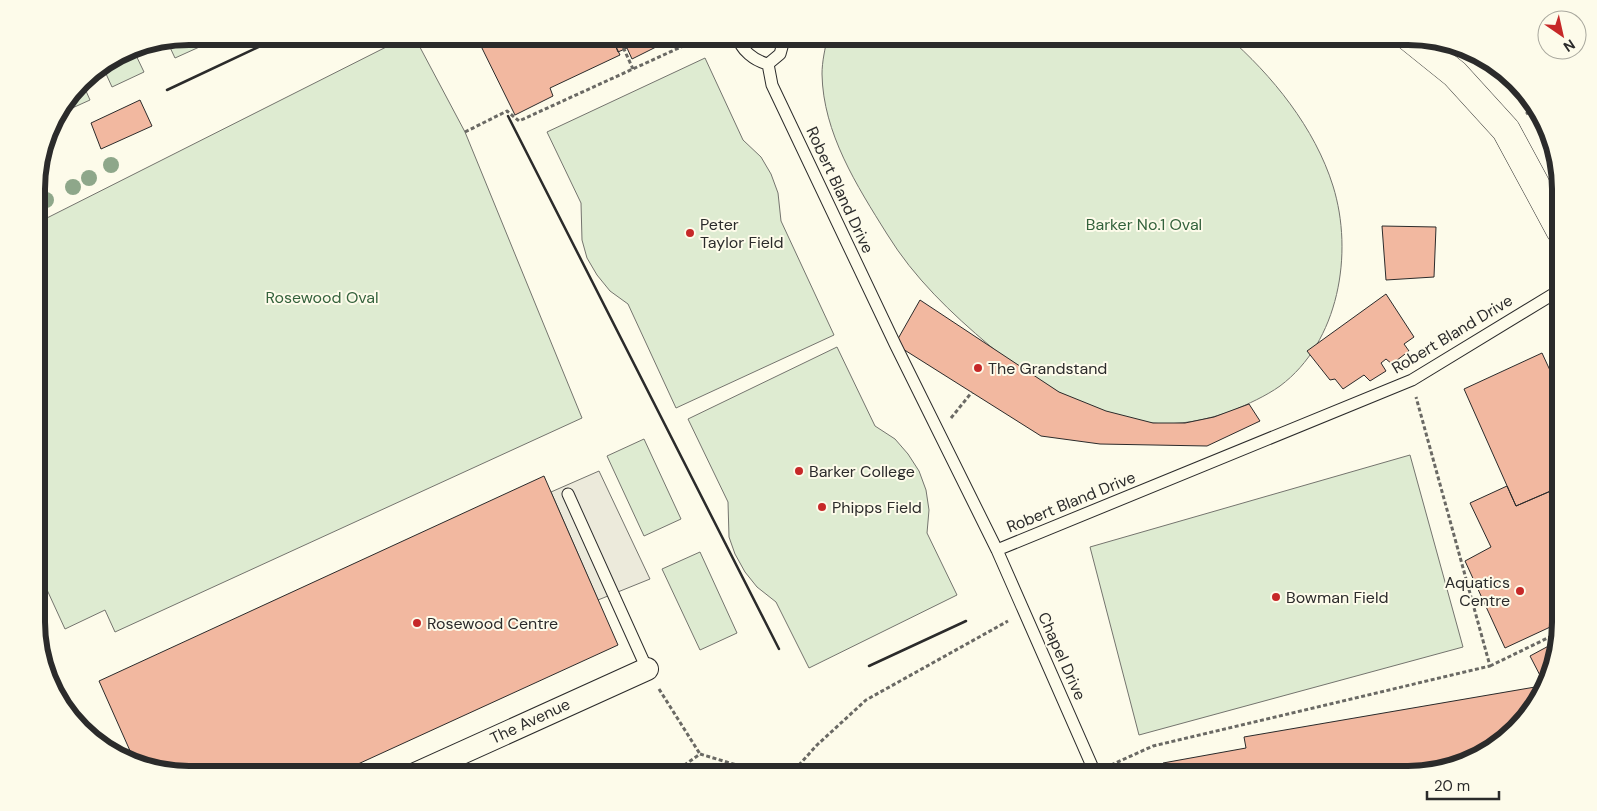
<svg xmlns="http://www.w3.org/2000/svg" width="1597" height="811" font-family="'DM Sans',sans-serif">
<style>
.green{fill:#deebd1;stroke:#74746e}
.parking{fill:#eceadb;stroke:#74746e}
.building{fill:#f2b8a0;stroke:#2b2b2b}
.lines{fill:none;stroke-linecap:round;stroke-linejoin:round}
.lane-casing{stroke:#2b2b2b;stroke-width:13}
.street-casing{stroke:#2b2b2b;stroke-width:24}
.secondary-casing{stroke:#2b2b2b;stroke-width:29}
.path{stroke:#6a6964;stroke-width:3;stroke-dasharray:4 2.5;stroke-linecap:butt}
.lane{stroke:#fdfbea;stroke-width:11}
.street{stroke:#fdfbea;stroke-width:22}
.secondary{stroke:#fdfbea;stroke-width:28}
.wall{stroke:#2b2b2b;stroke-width:2.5}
.tree{fill:#8ea78a}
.poi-dot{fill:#c62828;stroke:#fdfbea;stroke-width:2}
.labels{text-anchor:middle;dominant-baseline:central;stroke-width:4;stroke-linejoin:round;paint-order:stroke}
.street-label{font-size:16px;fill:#2b2b2b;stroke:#fdfbea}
.poi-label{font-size:16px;fill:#2b2b2b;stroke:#fdfbea;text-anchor:start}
.park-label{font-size:16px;fill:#34623c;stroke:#fdfbea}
.rim{fill:none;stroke:#2b2b2b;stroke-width:6}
</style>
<rect width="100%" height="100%" fill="#fdfbea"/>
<!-- green -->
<path class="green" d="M189,36H203L206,44L175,58L167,41Z
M408,36H414L465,132L582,418L115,632L105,610L65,629L37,568V223Z
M828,36H1227C1272,75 1315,128 1333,186C1354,253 1339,342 1280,386C1266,396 1248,404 1232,411C1206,420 1179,426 1151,423C1093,416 1035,383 990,346C951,313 914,278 887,234C857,186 823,133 822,74C822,62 825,48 828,36Z
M132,47L144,72L112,87L102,65Z
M705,58L743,140L761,157L771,174L778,193L781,221L834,335L676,408L628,304L610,291L597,275L587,258L582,240L581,203L547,132Z
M82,82L90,100L59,114V113Z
M837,347L875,426L895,439L908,454L919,471L926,490L929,510L927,533L957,595L809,668L776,602L757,587L745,572L735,554L729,537L728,502L688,419Z
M644,439L681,519L644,536L607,456Z
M1410,455L1463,647L1139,735L1090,547Z
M700,552L737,633L700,650L662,569Z"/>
<!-- parking -->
<path class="parking" d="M599,471L650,579L598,600L551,492Z"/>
<!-- building -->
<path class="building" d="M476,36H542L545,42L557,36H611L620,55L550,88L553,96L515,115Z
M611,36H678L632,59L627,48L618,52Z
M140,100L152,126L101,149L91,123Z
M1382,226L1436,227L1434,277L1386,280Z
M1386,294L1414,337L1404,344L1409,351L1392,364L1386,359L1381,363L1386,371L1370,381L1364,375L1343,389L1335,379L1330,380L1307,351Z
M920,300L1059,392L1106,411L1153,423H1185L1214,417L1249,404L1260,421L1207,446L1100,444L1041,436L895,344Z
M1542,353L1560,392V487L1516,506L1464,389Z
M544,476L618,645L334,775H189L135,762L99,681Z
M1507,486L1516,506L1560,487L1561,622L1505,648L1465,561L1491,547L1470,503Z
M1556,642L1546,687L1530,656Z
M1541,686L1542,693L1493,749L1479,754L1403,768L1405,774L1165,775L1163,763L1246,748L1244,737Z"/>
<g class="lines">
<defs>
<path id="lane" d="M738,36C740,50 755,61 768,64L772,85L895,344L997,550L1096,775
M768,64L780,54L785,36
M568,494L647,669
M997,550L1412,380L1560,290"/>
<path id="street" d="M413,775L647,669"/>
<path id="secondary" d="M1409,37L1455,74L1506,130L1560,230"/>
</defs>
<!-- lane casing -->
<use href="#lane" class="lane-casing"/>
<!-- street casing -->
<use href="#street" class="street-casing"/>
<!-- secondary casing -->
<use href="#secondary" class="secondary-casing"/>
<!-- path -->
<path class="path" d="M618,36L633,69
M1521,92L1536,106
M1526,114L1536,107
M465,132L507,111L519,121L705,36
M951,418L972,392
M1490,666L1558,633
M659,689L700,754
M1111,765L1153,746L1490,666L1416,397
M676,775L680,768L700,754L770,775
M790,775L817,745L866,700L1008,621"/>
<!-- lane -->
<use href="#lane" class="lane"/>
<!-- street -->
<use href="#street" class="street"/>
<!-- secondary -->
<use href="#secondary" class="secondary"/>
<!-- wall -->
<path class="wall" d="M167,90L282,36
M508,116L779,649
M38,615V617
M869,666L966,621"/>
</g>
<!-- trees -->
<g class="tree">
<circle cx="111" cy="165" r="8"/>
<circle cx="89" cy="178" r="8"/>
<circle cx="73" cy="187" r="8"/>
<circle cx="46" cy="200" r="8"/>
</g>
<!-- markers -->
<g class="poi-dot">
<circle cx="690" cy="233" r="5"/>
<circle cx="978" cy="368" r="5"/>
<circle cx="799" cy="471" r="5"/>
<circle cx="822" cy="507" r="5"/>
<circle cx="1520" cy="591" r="5"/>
<circle cx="1276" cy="597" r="5"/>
<circle cx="417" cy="623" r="5"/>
</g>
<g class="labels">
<!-- street labels -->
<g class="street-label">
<text transform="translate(840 190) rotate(65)">Robert Bland Drive</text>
<text transform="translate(1452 334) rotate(-31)">Robert Bland Drive</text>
<text transform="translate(1071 502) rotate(-22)">Robert Bland Drive</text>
<text transform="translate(1062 656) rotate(66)">Chapel Drive</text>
<text transform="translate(530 721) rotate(-25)">The Avenue</text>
</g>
<!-- poi labels -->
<g class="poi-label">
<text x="700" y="224">Peter<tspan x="700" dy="18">Taylor Field</tspan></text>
<text x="988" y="368">The Grandstand</text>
<text x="809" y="471">Barker College</text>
<text x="832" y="507">Phipps Field</text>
<text x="1510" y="582" text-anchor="end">Aquatics<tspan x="1510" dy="18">Centre</tspan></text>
<text x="1286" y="597">Bowman Field</text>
<text x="427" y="623">Rosewood Centre</text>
</g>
<!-- park labels -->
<g class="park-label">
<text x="1144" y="224">Barker No.1 Oval</text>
<text x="322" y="297">Rosewood Oval</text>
</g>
</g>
<!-- crop -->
<path d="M0 0H1597V811H0ZM189 45H1408A144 144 0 0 1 1552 189V622A144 144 0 0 1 1408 766H189A144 144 0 0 1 45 622V189A144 144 0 0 1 189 45Z" fill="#fdfbea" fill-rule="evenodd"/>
<path class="rim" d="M189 45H1408A144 144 0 0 1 1552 189V622A144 144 0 0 1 1408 766H189A144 144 0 0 1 45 622V189A144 144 0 0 1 189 45Z"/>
<!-- north arrow -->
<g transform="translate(1562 35) rotate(146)"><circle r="24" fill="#fdfbea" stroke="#a9a89e"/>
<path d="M0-4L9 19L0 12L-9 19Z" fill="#c62828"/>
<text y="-8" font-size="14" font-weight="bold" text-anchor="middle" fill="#2b2b2b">N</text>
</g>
<!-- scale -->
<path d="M1427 791v8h72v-8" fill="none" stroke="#2b2b2b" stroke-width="2.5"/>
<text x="1434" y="791" font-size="15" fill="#2b2b2b" stroke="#fdfbea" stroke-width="4" paint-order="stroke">20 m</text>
</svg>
